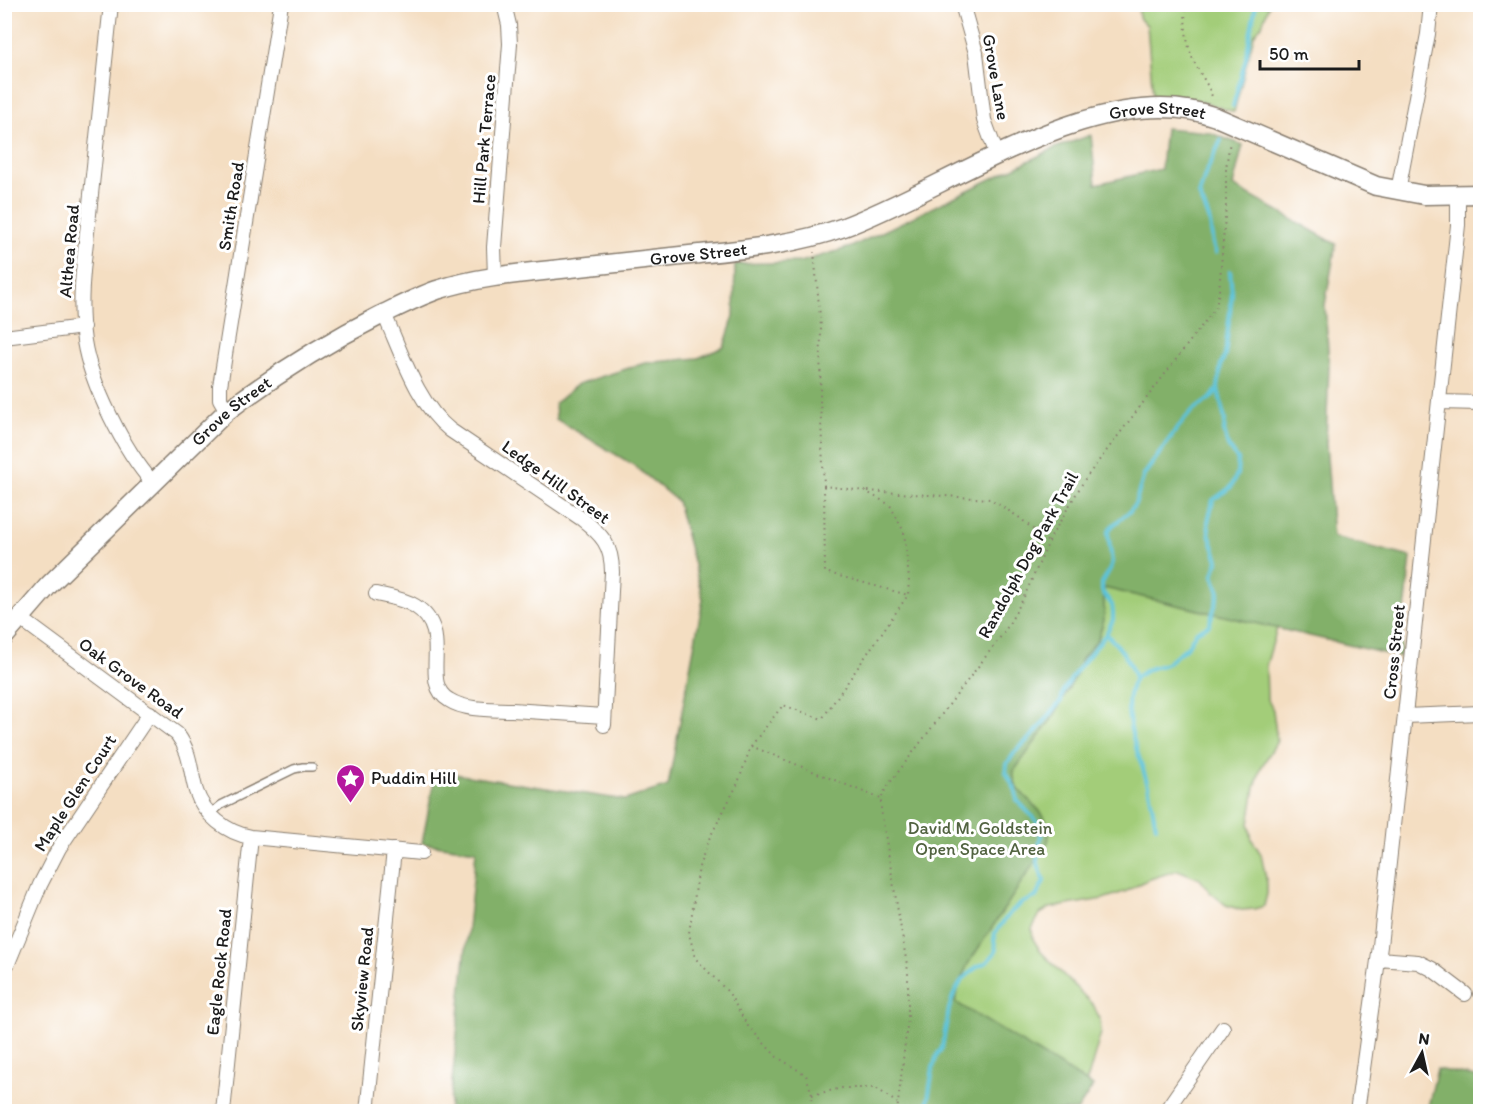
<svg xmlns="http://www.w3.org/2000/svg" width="1485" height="1116" font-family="Itim,sans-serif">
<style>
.green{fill:#a3cd79;stroke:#60744a;stroke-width:1.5}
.forest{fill:#82b069;stroke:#4f6642;stroke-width:1.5}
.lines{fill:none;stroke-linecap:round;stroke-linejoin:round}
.stream{stroke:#5cc3d9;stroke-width:4}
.service-casing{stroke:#887d6f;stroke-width:10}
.minor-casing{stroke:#887d6f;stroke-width:16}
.tertiary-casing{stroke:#887d6f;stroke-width:21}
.path{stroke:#887d6f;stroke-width:2;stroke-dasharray:1.5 4.5;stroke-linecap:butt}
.service{stroke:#fff;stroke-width:7}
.minor{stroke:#fff;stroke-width:14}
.tertiary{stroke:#fff;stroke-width:18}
.labels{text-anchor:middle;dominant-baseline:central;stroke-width:6;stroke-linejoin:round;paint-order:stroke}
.street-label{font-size:18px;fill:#1c1c1c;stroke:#fff}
.poi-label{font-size:18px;fill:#1c1c1c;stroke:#fff;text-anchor:start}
.park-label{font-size:18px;fill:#526341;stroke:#fff}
</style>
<rect width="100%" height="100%" fill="#fff"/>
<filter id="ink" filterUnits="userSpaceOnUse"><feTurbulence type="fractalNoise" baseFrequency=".0167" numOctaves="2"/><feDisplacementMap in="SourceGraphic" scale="12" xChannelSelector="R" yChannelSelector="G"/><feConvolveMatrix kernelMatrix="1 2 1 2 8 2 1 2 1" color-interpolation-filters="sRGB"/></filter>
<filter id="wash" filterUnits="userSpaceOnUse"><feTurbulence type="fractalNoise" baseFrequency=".008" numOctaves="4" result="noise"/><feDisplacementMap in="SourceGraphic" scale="24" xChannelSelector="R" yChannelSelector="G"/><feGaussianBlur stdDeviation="1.35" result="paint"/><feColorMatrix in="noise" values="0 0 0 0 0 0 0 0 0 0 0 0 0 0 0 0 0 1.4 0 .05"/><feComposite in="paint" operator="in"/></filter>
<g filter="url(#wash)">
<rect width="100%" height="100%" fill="#f4dec2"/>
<!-- green -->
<path class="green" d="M1140,4L1269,5L1262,25L1254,35L1234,112L1194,99L1153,97L1147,25C1138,21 1137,13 1140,4Z
M1073,561L1280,618L1266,666L1267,698L1273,710L1277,741L1261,768L1255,787L1249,824L1252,840L1261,854L1267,883V894L1264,906L1255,909L1241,910L1226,905L1210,892L1200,879L1178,870L1147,880L1127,891L1103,899L1050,908L1040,914L1032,929L1033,939L1041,952L1094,1006L1100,1021L1101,1033L1088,1078L1077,1101L922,1111L908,858Z"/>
<!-- forest -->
<path class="forest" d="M1165,128L1208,132L1243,145L1233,186L1336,244L1325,305L1329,365L1326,443L1333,537L1411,557L1400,657L1104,588V620L1098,639L1082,659L1076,675L1054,716L1014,771C1010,800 1056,805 1048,842L968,964L960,982L955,1002L1093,1086L1077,1111H449L476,851L422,843L436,771L625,800L668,786L703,599L677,501L632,464L556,419L555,403L578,384L645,363L698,358L724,347L734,316L735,264L800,262L851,247L1055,148L1091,135L1096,184L1161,169Z
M1437,1069L1480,1078V1111H1427Z"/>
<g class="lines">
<!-- stream -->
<path class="stream" d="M1233,106L1246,58L1256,4
M1216,253C1211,242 1212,234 1210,223C1208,213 1203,204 1199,195L1205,175L1221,140
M1106,634C1120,647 1129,659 1135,678C1117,710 1139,753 1148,785C1151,798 1153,812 1156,826
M1135,678L1148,669L1166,664L1188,646L1196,632L1209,625L1219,593L1213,575L1218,560L1210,537L1208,522L1213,500L1231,487L1237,474L1238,460L1228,446L1224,431L1225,420L1218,389
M926,1112L933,1068L937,1055L942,1048L949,1009L953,996L962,980L978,966L986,963L994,954L996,950L994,940L995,933L1010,913L1022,903L1036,897L1044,881L1037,861L1042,827L1017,800L1016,791L1006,772L1007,764L1015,752L1035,733L1061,701L1064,690L1075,673L1106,634L1113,620V612L1112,605L1102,591V583L1110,569L1112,562L1108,533L1111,527L1130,511L1135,504L1144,475L1176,430L1190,413L1212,397L1218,388L1221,364L1225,356L1232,294L1230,271"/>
</g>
</g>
<g filter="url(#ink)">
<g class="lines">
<defs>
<path id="service" d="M210,814L221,805L294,769L303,767H312"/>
<path id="minor" d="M111,4C104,71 97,138 90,204C86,249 77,296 84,341C91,385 124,450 153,483
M962,4L976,53L984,120L997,155
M1398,191L1428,34L1431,4
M495,277L494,247L510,44L509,25L504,4
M384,314C401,351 417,404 450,430L582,519C602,535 612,545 612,572L604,725
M4,337L83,327
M1440,402L1480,403
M227,411L220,399V386L281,4
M376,594C389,597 404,599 415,606C456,632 418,682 449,700C466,711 493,709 512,710C543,712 574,714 604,716
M20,618L177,734C191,752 190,771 196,791C204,815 227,833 251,837L421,853
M1405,716L1480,713
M1379,959L1418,962L1432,969L1465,994
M8,963L40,885L59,848L150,713
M223,1112L251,837
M367,1112L394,850
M1165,1112L1223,1028
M1357,1112L1380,946L1458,225V195"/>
<g id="tertiary">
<path id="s1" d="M4,637L48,586L227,411C275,375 325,343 379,316C398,307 417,297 437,290C474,278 513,274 552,270C601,265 650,259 699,254C748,249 798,244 844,227C950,188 1101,75 1216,117L1376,186L1424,195L1480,194"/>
</g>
</defs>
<!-- service casing -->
<use href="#service" class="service-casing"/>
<!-- minor casing -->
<use href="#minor" class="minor-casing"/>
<!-- tertiary casing -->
<use href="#tertiary" class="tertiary-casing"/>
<!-- path -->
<path class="path" d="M1186,4C1184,20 1186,42 1192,57C1198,72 1209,84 1213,100
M824,486L825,572L908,595
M868,491L990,499L1020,518L1048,542
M751,746L881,799
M812,1095L842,1088H876L897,1103
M809,1112L812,1095L806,1075L777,1057L747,1025L729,993L695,958L689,933L699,867L708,841L738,783L751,746L783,705L822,719L908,595L909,579L904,532L890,505L865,491L824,486L820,400L821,327L814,252
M897,1112L908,1017V971L881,810V799L886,788L1005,631L1023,599L1052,535L1085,479L1216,307L1219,291L1226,205V168L1230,141"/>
<!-- service -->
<use href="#service" class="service"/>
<!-- minor -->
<use href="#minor" class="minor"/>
<!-- tertiary -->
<use href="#tertiary" class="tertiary"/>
</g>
</g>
<!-- icons -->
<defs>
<symbol id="sight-pin" viewBox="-11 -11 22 30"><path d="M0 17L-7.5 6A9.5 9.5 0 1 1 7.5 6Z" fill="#b5179e" stroke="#fff"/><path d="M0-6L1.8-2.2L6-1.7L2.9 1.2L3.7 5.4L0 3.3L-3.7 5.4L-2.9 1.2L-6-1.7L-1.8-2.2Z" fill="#fff"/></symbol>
</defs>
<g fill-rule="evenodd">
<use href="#sight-pin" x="334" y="762" width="33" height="45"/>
</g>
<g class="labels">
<!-- street labels -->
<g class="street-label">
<text transform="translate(996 77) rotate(80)">Grove Lane</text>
<text stroke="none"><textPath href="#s1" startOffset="1311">Grove Street</textPath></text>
<text transform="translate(484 139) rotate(-85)">Hill Park Terrace</text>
<text transform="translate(231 206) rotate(-81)">Smith Road</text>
<text transform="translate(69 251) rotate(-85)">Althea Road</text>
<text stroke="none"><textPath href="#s1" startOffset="825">Grove Street</textPath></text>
<text stroke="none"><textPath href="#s1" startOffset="321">Grove Street</textPath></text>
<text transform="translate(556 482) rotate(36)">Ledge Hill Street</text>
<text transform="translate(1028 555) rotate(-61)">Randolph Dog Park Trail</text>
<text transform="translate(1394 652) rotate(-84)">Cross Street</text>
<text transform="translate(131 678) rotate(36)">Oak Grove Road</text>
<text transform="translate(75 793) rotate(-57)">Maple Glen Court</text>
<text transform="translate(219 972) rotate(-84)">Eagle Rock Road</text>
<text transform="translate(362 979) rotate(-84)">Skyview Road</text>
</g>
<!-- poi labels -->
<g class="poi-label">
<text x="371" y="778">Puddin Hill</text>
</g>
<!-- park labels -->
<g class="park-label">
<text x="980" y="828">David M. Goldstein<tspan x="980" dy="21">Open Space Area</tspan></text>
</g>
</g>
<!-- margin -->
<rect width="1485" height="1116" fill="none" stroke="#fff" stroke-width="24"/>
<!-- north arrow -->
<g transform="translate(1422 1053) rotate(8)" stroke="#ffffff" stroke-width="4.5" paint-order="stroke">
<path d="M0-4.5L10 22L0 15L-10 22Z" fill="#1c1c1c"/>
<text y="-9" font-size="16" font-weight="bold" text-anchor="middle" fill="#1c1c1c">N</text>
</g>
<!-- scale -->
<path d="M1260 60v9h99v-9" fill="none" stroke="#1c1c1c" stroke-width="3"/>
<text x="1269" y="60" font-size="18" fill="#1c1c1c" stroke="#ffffff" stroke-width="4.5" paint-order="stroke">50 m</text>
</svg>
